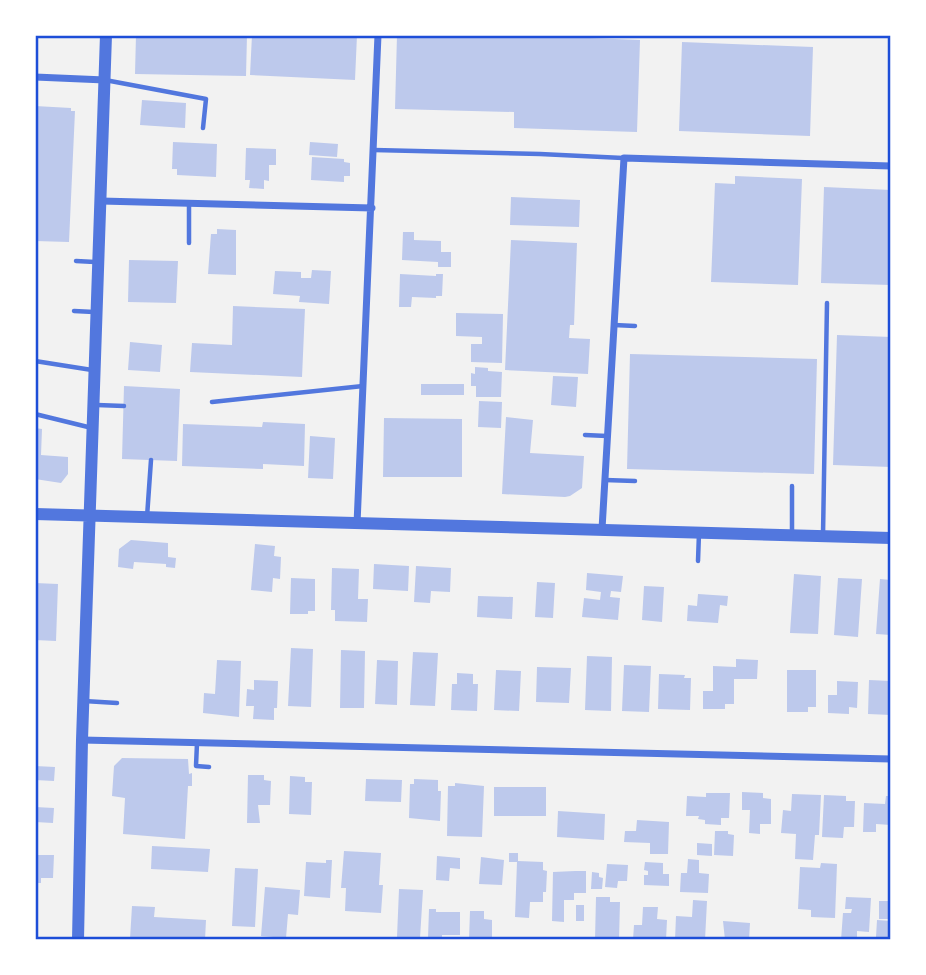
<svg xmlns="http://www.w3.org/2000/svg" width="926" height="975" font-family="Arial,sans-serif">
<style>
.building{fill:#bdc9ec}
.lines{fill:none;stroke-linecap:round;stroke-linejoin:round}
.service{stroke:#5277de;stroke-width:4.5}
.minor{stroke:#5277de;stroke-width:7}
.tertiary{stroke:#5277de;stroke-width:12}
.neatline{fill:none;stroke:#1d4ed8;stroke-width:2.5}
</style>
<rect width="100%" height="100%" fill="#f2f2f2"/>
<!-- building -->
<path class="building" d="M136,35H247L246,76L135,74Z
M252,35H357L355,80L250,75Z
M397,35H515L640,40L637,132L514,128V112L395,109Z
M682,42L813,47L810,136L679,131Z
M142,100L186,103L185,128L140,125Z
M35,106L71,108V111H75L69,242L35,241Z
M173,142L217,144L216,177L177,175V169H172Z
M310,142L338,144L337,157L309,155Z
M246,148L276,149V165H269V181L264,180V189L249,188L250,180H245Z
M312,157L344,159V162L350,163V176H344V182L311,180Z
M735,176L802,179L798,285L711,282L715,183L735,184Z
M824,187L891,190V285L821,283Z
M511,197L580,200L579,227L510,225Z
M217,229L236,230V275L208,274L211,234H217Z
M403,232H414V240L441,241V252H451V267H438V262L402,260Z
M511,240L577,243L574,325H570L569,338L590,339L588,374L505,370Z
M129,260L178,261L176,303L128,302Z
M312,270L331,271L329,304L299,302L300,296L273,294L275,271L301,272V278H311Z
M400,274L436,276V274H443L442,296H436V298L412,297L411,307H399Z
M233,306L305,309L302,377L190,372L192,343L232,345Z
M456,313L503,314L502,363L471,362V344H482V337L456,336Z
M837,335L891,337V467L833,465Z
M130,342L162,345L160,372L128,370Z
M630,354L817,359L814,474L627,469Z
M475,367L488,368V371L502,372L501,397H476V386H471V373L475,374Z
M553,376L578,377L576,407L551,405Z
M421,384H464V395H421Z
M124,386L180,389L177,461L122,459Z
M479,401L502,402L501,428L478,427Z
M506,417L533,420L530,453L584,456L582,488L570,496L565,497L502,494Z
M384,418L462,419V477H383Z
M263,422L305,424L304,466L263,464V469L182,466L183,424L262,427Z
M35,428L42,429L41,455L68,457V474L61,483L35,479Z
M310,436L335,438L333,479L308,478Z
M131,540L168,543V557L176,558L175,568L166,567V564L134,562L133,569L118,567L119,549Z
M255,544L275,546L274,556L281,557L280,579L273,578L272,592L251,590Z
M374,564L409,566L408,591L373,589Z
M416,566L451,568L450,592L431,591L430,603L414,602Z
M332,568L359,569L358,599H368L367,622L335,621V610H331Z
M587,573L623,576L621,592L611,591L610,597L620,598L618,620L582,617L584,598L600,600L601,592L586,590Z
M794,574L821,576L818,634L790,633Z
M291,578L315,579V611H308V614H290Z
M838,578L862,579L858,637L834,635Z
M880,579L891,580V635L876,634Z
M537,582L555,583L553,618L535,617Z
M35,583L58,584L56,641L35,640Z
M644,586L664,587L662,622L642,620Z
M698,594L728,596L727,606L720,605L718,623L687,621L688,605L697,606Z
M478,596L513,597L512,619L477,617Z
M291,648L313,649L311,707L288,706Z
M341,650L365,651L364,708H340Z
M413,652L438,653L435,706L410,705Z
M587,656L612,657L611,711L585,710Z
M736,659L758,660L757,679H734V704H725V709H703V691H713V666L736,667Z
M217,660L241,661L239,717L203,713L204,693L215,694Z
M377,660L398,661L397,705L375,704Z
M624,665L651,666L649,712L622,711Z
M537,667L571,668L569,703L536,702Z
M496,670L521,671L519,711L494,710Z
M787,670H816V707H808V712H787Z
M457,673L473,674V684H478L477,711L451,710L452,684H457Z
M659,674L685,675L684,678H691L690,710L658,709Z
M254,680L278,681L277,708H274V720L253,719L254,706H246L247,689L254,690Z
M869,680L891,681V715L868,714Z
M837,681L858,682L857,708L849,707V714L828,713V695H837Z
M122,758L188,759L189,774L192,773V786H188L185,839L123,834L125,798L112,796L114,766Z
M35,766L55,767L54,781L35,780Z
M248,775H264V780L271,781L270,805H258L260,823H247Z
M290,776L305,777V782H312L311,815L289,814Z
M366,779L402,780L401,802L365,801Z
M414,779L438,780V791H441L440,821L409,818L410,784H414Z
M455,783L484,786L482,837L447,836L448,786H455Z
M494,787H546V816H494Z
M742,792L763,793V798L771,799V824H760V834L749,833L750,810H742Z
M706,793H730L729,818H721V825L705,824V820L698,819L699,816H686L687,796L706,797Z
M792,794L821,795L819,835H815L813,860L795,859L796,834L781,833L783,810L791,811Z
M824,795L846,796V801H855L854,827H844L843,838L822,837Z
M886,796H891V825L876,824V832H863L864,803L885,804Z
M35,807L54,808L53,823L35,822Z
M558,811L605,814L604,840L557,837Z
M637,820L669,822L668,854H650V843L624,842L625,831H636Z
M715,831H728V834L734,835L733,856L714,855Z
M697,843L712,844V856L697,855Z
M152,846L210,849L208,872L151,869Z
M344,851L381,853L379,885H383L381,913L345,911L346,888H341Z
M509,853H518V861L543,862V870L547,871L546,892H543V902H530L529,918L515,917L517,862H509Z
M35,855H54L53,878H41V883H35Z
M437,856L460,858V869L450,868L449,881L436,880Z
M481,857L504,860L502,885L479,884Z
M688,859L699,860V873L709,874L708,893L680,892L681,873H687Z
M326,860H332L330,898L304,896L306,862L326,863Z
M645,862L663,863V874H669V886L644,885V875H648V871L644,870Z
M821,863L837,864L835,918L811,917V910L798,909L800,867L820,868Z
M607,864L628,865L627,881H618L617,888L605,887Z
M235,868L258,869L255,927L232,926Z
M575,871H586V893H574V900H564V922L552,921L553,872Z
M592,872L599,873V877L603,878L602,889H591Z
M265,887L300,890L298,915L288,914L286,938L261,936Z
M399,889L423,890L420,938L397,937Z
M596,897H610V902H620L619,940H595Z
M846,897L871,898L869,932L857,931V940H841L843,913H851L852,909H845Z
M693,900L707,901L705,940H675L676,916L692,917Z
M879,901H891V919H879Z
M576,905H584V921H576Z
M132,906L155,907L154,917L206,920L205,940L130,939Z
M643,907H658L657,919L667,920L666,940H633L634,925H642Z
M429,909H436V912H460V935H442V938H428Z
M470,911H484V919L492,920V940H469Z
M877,920L891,921V938L876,937Z
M723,921L750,923L749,940H725Z"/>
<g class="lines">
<!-- service -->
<path class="service" d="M105,80L206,99L203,128
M374,150L540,154L623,158
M189,243V203
M76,261L95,262
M74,311L94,312
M614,325L635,326
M35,361L92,370
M212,402L363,386
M97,405L124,406
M35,414L92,428
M585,435L607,436
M605,480L635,481
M147,517L151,460
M792,534V486
M823,535L827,303
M698,561L699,533
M84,701L117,703
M197,743L196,766L209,767"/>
<!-- minor -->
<path class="minor" d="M35,77L105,80
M101,201L372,208
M357,524L378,35
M602,529L624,158L891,166
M82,740L891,759"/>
<!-- tertiary -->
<path class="tertiary" d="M35,514L891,538
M78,940L82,740L106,35"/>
</g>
<!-- border -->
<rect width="926" height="975" fill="none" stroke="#ffffff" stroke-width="74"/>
<rect x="37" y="37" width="852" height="901" class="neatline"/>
</svg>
